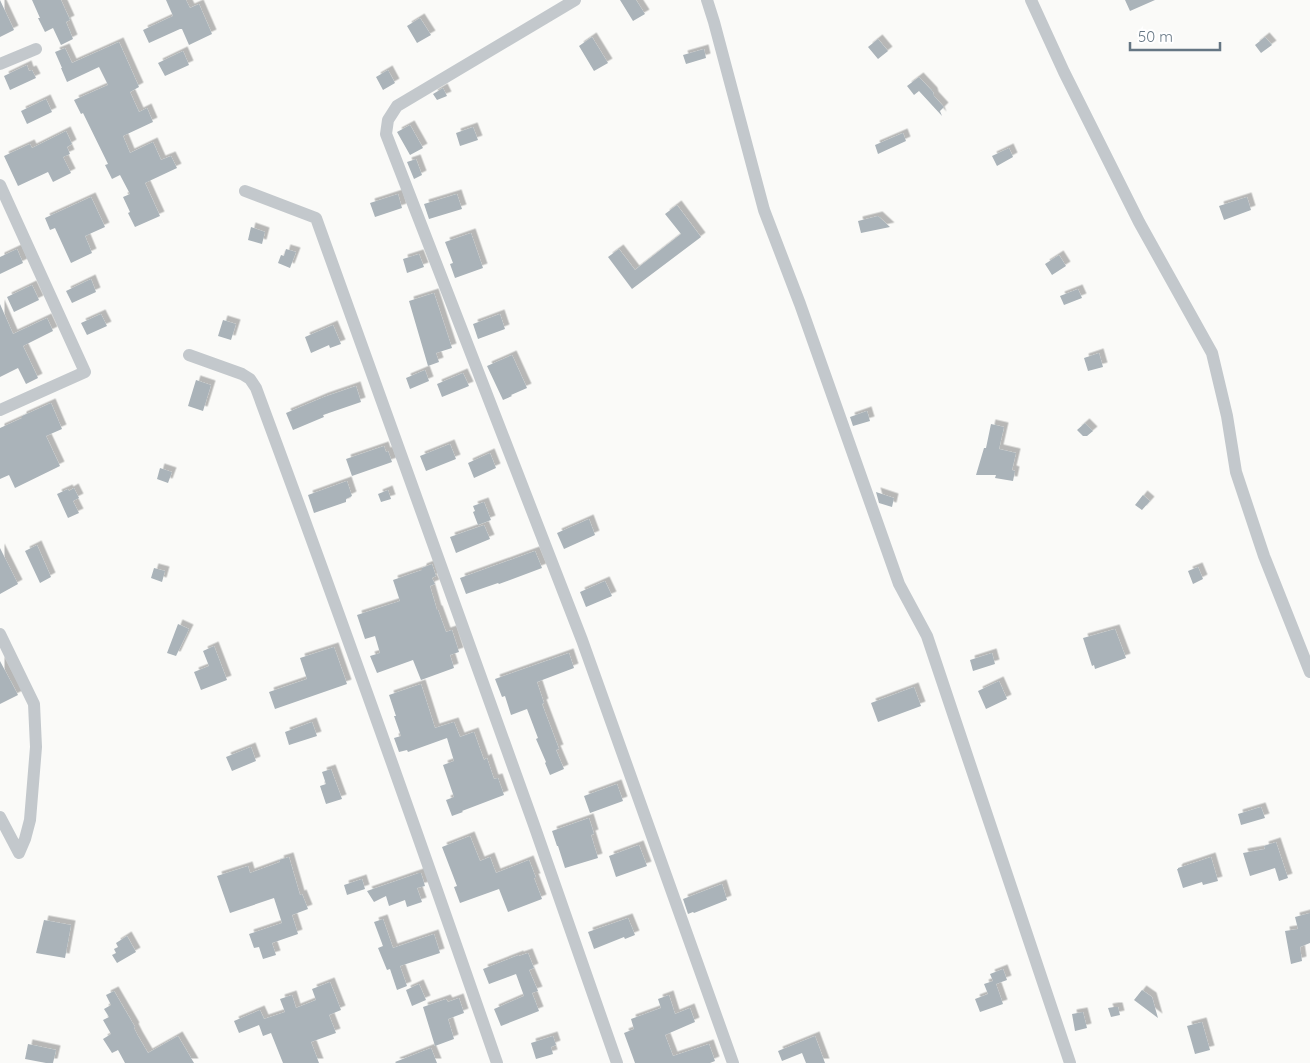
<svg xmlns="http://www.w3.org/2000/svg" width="1310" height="1063" font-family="Quicksand,sans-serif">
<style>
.building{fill:#aab3b9;filter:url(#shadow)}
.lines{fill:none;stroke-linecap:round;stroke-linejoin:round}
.street{stroke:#c3c8cc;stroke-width:12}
</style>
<defs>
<filter id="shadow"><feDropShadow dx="4.5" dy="-4.5" stdDeviation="0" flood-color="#0004"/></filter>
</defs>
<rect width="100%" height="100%" fill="#fafaf8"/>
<!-- building -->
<path class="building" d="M0,0L14,30L0,37Z
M32,0H61L70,20L66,22L73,39L61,45L53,28L45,32L38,18H40Z
M166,0H186L190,8L199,4L212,34L189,45L182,29H180L149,43L143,30L173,16Z
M620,0H636L645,14L633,21Z
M1125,0H1155L1130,11Z
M420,18L431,35L417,43L407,26Z
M592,37L608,63L594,71L579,46Z
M1265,37L1272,45L1261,53L1255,45Z
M878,39L888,51L878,59L868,47Z
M119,42L139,87L130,92L139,112L147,108L153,122L123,136L130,153L153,142L161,160L171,156L177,168L145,183L160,216L135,227L128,213L130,212L123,197L130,194L120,175L112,179L105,165L108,164L83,113L81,114L74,100L108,85L99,67L67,82L61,68H62L55,52L65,48L72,63Z
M704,49L706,58L686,64L683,55Z
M183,51L189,65L165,76L158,63Z
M27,65L29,71L32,70L36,78L10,90L4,76Z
M388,70L395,83L383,90L376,77Z
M919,77L933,92L934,96L944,107L940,111L942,116L919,91L914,95L907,86Z
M443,88L447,96L437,100L433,94Z
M46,99L52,112L27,124L21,111Z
M410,125L423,148L410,155L397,132Z
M473,127L478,140L460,146L456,133Z
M66,131L72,144L67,147L70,154L63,157L71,173L53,182L48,172L18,186L4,156L30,144L32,148Z
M903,133L906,141L878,154L875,145Z
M1009,148L1013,157L997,166L992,156Z
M416,159L422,175L414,179L407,162Z
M398,194L402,208L375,217L370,203Z
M457,194L462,209L429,219L424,204Z
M91,197L105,227L85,236L92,253L71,263L55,228L50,230L45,218Z
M1247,197L1251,210L1224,220L1219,206Z
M677,205L701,237L632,289L608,257L619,249L635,270L681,234L665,214Z
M878,216L890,227L861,233L858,221Z
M251,227L265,232L262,244L248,240Z
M471,233L483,268L455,278L450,264L453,263L445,242Z
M17,249L23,263L0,274V257Z
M286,249L296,252L290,268L278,263L281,255L284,256Z
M419,254L424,267L407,273L403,259Z
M1059,255L1066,266L1052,275L1045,264Z
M91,279L96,292L72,303L66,291Z
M32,285L39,300L14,312L7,297Z
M1078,289L1082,298L1064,305L1060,296Z
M434,293L452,348L436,353L439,362L428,366L409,301Z
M0,304L13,334L47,318L53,331L23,346L38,378L26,384L18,368L0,377Z
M101,314L107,326L87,335L81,323Z
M500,314L505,329L478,339L473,324Z
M223,320L236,324L231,340L218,336Z
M333,325L341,344L330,348L329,345L311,353L305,337Z
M1099,353L1103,367L1088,371L1084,358Z
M512,355L527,388L511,395L512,396L503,400L487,366Z
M425,370L429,381L410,389L406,378Z
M463,373L469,386L442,397L437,384Z
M196,380L211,385L203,411L188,406Z
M356,386L361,402L323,415L324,417L293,430L286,413L324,397Z
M51,403L62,429L46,436L60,466L15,488L9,475L0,479V428L22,418V416Z
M867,411L870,421L853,426L850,417Z
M1085,423L1093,431L1087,436H1083L1077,430Z
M991,424L1004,427L999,449L1016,453L1012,470L1015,471L1013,481L995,478L996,475H976L984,448H986Z
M450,444L456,459L426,471L420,456Z
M384,446L386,452L388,451L392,462L352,476L346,459Z
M490,453L496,468L474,478L468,463Z
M160,468L172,472L168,483L157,479Z
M347,481L352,496L346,499V502L314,513L308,495Z
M74,488L79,498L73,501L79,513L68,518L57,494L68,489L69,491Z
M388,490L391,499L381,502L378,494Z
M876,492L894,498L892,507L879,503Z
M1143,495L1150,501L1142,510L1135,505Z
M484,502L491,520L478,525L473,512L475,511L473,506Z
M589,519L595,535L564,549L557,533Z
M484,525L490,539L456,553L450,537Z
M37,545L51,577L40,583L25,551Z
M0,548L18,584L0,594Z
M535,551L542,568L499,584L498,583L466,594L460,578Z
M432,564L436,576L432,578L435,584L430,586L437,610H438L446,632L452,630L459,652L450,655L454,668L421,680L413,660L377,673L370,656L380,653L375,636L365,639L357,615L400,601L393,580L422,570V568Z
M1198,567L1203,579L1193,584L1188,571Z
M154,568L165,571L162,582L151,578Z
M605,581L612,596L586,607L580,592Z
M178,624L189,629L176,656L167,653Z
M1115,629L1126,658L1095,669L1094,665L1092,666L1083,638Z
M214,646L227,680L201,690L194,672L209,666L203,651Z
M334,647L347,684L275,709L269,692L307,679L300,658Z
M569,653L574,668L537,682L544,703L542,704L559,749L556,750L564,769L550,775L545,763L546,762L536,739L538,738L527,709L511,715L505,696L502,697L495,679Z
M992,653L995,664L973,671L970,660Z
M0,661L18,695L0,704Z
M999,681L1007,699L986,709L978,691Z
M421,684L435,728L454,722L460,737L474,732L484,760L487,758L494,779L498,778L504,795L462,811L463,812L452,816L446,800L454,797L443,765L454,761L447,738L408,752L407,750L399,752L394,738L401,736L394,716H396L389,695Z
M914,687L921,706L878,722L871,703Z
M312,722L317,736L289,745L285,732Z
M251,747L256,761L232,771L226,757Z
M331,769L342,799L326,804L320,786L326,784L322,772Z
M617,784L623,801L590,813L584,796Z
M1261,807L1265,818L1241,825L1238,814Z
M589,818L594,834L591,835L598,858L565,868L558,846H557L552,831Z
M470,836L480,861L490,857L496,873L529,860L536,878H534L542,899L508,912L499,889L460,903L454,887L457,886L442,847Z
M1276,842L1288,878L1279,881L1275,868L1250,876L1243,853L1265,849L1264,846Z
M639,845L647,866L616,877L609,856Z
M289,857L300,895L302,894L308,909L292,915L298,934L272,943L276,955L263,959L259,947L254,948L249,934L282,923L274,898L230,913L217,876L248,866L250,873L280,862L279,860Z
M1211,857L1218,881L1203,885L1202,882L1183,888L1177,869H1178V868Z
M419,873H421L425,886L417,888L422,902L407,907L405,900L389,906L386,896L374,902L367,891Z
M362,879L365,889L347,895L344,885Z
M722,884L727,900L694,913L693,912L688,914L683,899Z
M1310,913V943L1300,947L1302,961L1291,964L1285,931L1298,929L1295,917Z
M628,918L635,935L625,939L624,937L594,949L588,932Z
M383,919L393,948L434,934L440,953L400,966L407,986L397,990L390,969L387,970L378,948L383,946L374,922Z
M44,920L71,925L65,958L36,953Z
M127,936L136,952L117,963L112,955L116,953L114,949L118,947L116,943Z
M528,953L534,968L529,970L538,991L532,993L539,1011L501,1026L494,1009L524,996L516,974L489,984L483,969L519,955V956Z
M1003,969L1007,980L996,984L1003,1004L980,1012L975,999L988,994L984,984L993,981L990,974Z
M330,982L341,1010L329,1015L336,1033L311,1042L319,1063H283L271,1033L263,1036L259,1025L239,1033L234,1021L260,1010L264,1019L285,1012L280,999L292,995L296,1008L316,1000L312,989Z
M419,984L426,1000L412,1006L406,990Z
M1142,990L1152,997L1158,1018L1134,1000Z
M114,991L135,1027L134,1028L138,1036L148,1053L178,1036L194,1063H125L118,1050L112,1053L103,1039L111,1034L103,1020L109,1017L104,1009L111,1005L106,995Z
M669,995L675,1014L690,1008L695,1022L665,1035L673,1056L709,1044L715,1061L710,1063H635L624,1033L634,1029L631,1019L661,1008L658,999Z
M459,998L464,1013L448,1019L454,1039L435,1046L423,1007L446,999L448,1002Z
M1114,1007H1118L1120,1015L1111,1017L1108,1008Z
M1083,1012L1087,1028L1075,1031L1072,1014Z
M1202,1022L1210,1050L1195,1054L1187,1026Z
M553,1036L556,1045L551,1047L553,1054L536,1059L531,1043Z
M815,1036L825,1063H806L802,1053L782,1061L778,1051Z
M28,1044L56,1050L53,1063H46L25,1059Z
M431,1048L437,1063H396L395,1062Z"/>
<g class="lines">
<!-- street -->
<path class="street" d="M575,0L397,106L388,120L386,134L582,640L733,1063
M707,0L714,22L764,210L800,304L899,584L927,636L1070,1063
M1031,0L1064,72L1139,222L1212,353L1227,416L1236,472L1264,556L1310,672
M0,64L36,49
M0,185L85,372L0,410
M245,191L316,218L534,825L617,1063
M189,355L242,374L250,379L256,388C339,612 419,837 497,1063
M0,634L34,704L36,747L30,820L25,839L19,853
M0,817L19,853"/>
</g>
<!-- scale -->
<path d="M1130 42v8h90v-8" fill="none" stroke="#657683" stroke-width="2.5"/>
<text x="1138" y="42" font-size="15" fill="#657683" stroke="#ffffff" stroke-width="4" paint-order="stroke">50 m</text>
</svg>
